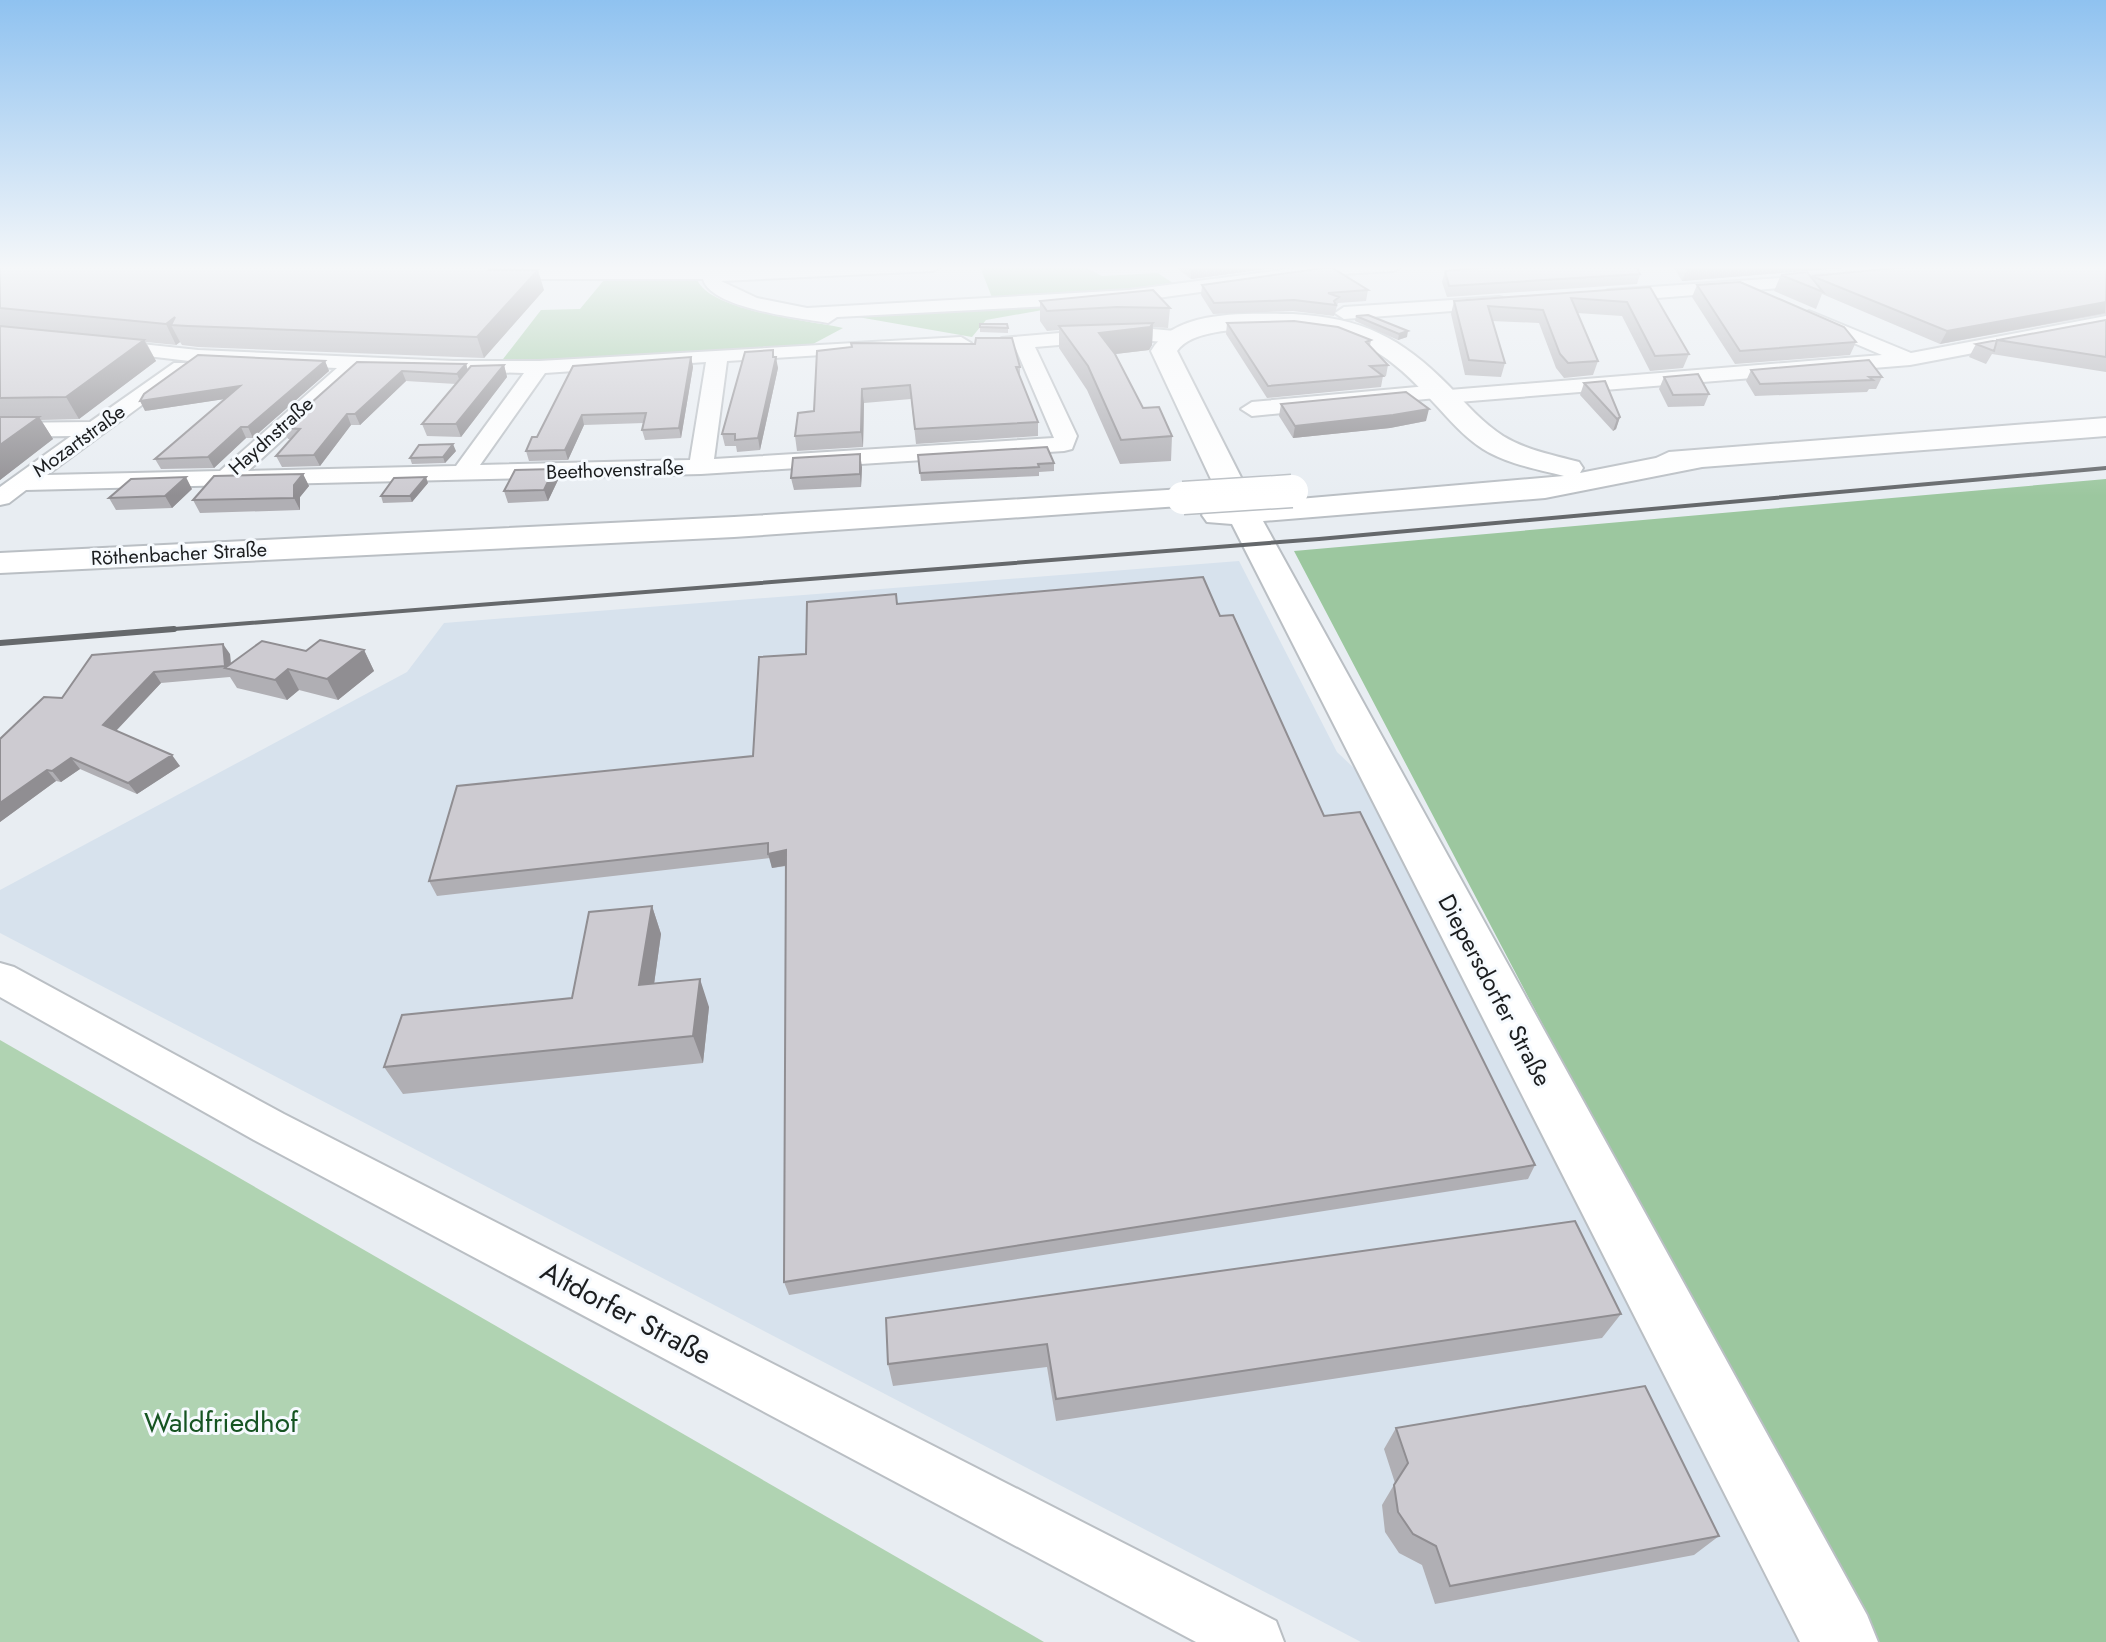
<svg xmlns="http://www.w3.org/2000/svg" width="2106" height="1642" font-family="Jost,sans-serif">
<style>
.built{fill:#d7e2ed}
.green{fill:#b0d3b2}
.forest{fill:#9cc79f}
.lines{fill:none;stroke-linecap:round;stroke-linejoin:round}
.street-casing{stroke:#babfc4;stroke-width:4}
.secondary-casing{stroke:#babfc4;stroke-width:4}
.street{fill:#fff;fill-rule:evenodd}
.secondary{fill:#fff;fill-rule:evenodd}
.rail-far1{stroke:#65686b;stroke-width:4}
.rail{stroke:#65686b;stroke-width:6}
.secondary-bridge-casing{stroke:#babfc4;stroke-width:35;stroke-linecap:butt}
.secondary-bridge{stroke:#fff;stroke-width:32}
.wall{fill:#b0afb4}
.shaded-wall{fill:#908e92}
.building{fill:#cdcbd1;stroke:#908e92;stroke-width:2}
.labels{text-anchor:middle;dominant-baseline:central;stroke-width:6;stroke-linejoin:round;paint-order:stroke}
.far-street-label{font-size:20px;fill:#1b1d1f;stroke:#f6fafe}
.street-label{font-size:24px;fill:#1b1d1f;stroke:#f6fafe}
.near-street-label{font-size:28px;fill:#1b1d1f;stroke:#f6fafe}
.near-park-label{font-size:28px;fill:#165422;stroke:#f6fafe}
</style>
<rect width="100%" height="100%" fill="#e8edf2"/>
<!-- built -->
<path class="built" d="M1239,561L1337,752L1373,786L1809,1642H1361L0,933V890L407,672L444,623Z"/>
<!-- green -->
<path class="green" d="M0,1040L1044,1642H0Z"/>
<!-- forest -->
<path class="forest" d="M991,266H1083L1102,276L1158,273L1177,286L986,320L972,337L858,317L863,313L995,305L980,267Z
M697,279C708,311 811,321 843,328L813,344L500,363L541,310L580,309L604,280Z
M2106,479V1642H1867L1294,551Z"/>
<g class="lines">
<defs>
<path id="street" d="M787,266H942L933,271L721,281L757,298L807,308L1129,290L1313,266H1403L1394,271L1323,275L1129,302L837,317L828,323C801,318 711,309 703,279H493L484,274L493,269Z
M1823,275L1832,280L1829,284L1608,302L1599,296L1608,290Z
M1499,297L1506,299L1508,303L1506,307L1344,319L1335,313L1344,307Z
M1809,311L1911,353L2106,316V328L1910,365L1446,403L1436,398L1252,416L1241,409L1252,402L1439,385L1449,390L1882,355L1802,321L1800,317Z
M1130,327L1175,331L1185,337L1175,343L1130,339L1035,347L1077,436L1072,449L1064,451L701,474L26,490L9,503L0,505V487L71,436L0,437V423L90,422L174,363H188L191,367L188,371L47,475L220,471L337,368L198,362L96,350L93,346L103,340L198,350L454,361H539L961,337L971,343L968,347L942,352L838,354L727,361L714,459L1054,438L1016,349L1002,350L992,344L1002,338ZM706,362L690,460L480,465L545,373ZM360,369L524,373L456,466L248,471Z
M0,963L14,967L284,1114L1276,1621L1284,1642H1196L254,1140L0,997Z"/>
<path id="secondary" d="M1293,314C1362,318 1401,337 1449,386C1466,404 1483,423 1503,436C1526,450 1553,455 1579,462L1583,468L1580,473L1656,458L1669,452L2106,418V436L1702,467L1545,498L1263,521L1867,1615L1878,1642H1800L1232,524L1207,522L1202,515L1207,508L1223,505L1151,351C1176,308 1249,314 1293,314ZM1293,329C1359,332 1390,355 1434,403C1449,419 1464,437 1483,449C1507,464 1537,469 1564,476L1254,503L1177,351C1195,325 1263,329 1293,329Z
M1183,489L1194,491L1199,498L1194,505L734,537L0,573V553L734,517Z"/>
</defs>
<!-- street casing -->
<use href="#street" class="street-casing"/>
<!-- secondary casing -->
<use href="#secondary" class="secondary-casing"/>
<!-- street -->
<use href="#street" class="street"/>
<!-- secondary -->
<use href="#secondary" class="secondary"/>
<!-- rail-far1 -->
<path class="rail-far1" d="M149,631L1319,539L2106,468"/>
<!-- rail -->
<path class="rail" d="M0,643L174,629"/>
<defs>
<path id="secondary-bridge" d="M1183,498L1292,491"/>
</defs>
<!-- secondary-bridge casing -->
<use href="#secondary-bridge" class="secondary-bridge-casing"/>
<!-- secondary-bridge -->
<use href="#secondary-bridge" class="secondary-bridge"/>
</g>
<!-- wall -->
<path class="wall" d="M0,266L355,267L357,266H496L497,270L544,290L484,358L198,347L182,345L180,342L176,345L146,342L156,361L79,419L41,420L53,439L0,480Z
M1174,266H1290L1191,279Z
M1673,266H1867L1682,281Z
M2106,266V314L1940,344L1822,294L1816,309L1774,291L1781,275L1811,277L1812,276Z
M1445,271L1640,274L1637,284L1447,297L1442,282Z
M1202,285L1368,290L1366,301L1338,303L1334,316L1293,311L1213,314L1201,295Z
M1697,285L1856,342L1850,355L1735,364L1692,297Z
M1650,287L1689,354L1683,368L1650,371L1622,316L1577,313L1598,361L1593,375L1564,378L1556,368L1539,323L1492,321L1505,363L1501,377L1465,375L1451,314L1454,301Z
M1040,301L1170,308L1168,328L1153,327L1152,345L1149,350L1115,354L1143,408L1172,436L1171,461L1120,464L1087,390L1059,348V330L1047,331L1040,321Z
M1356,316L1407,337L1398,340L1355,321Z
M2106,320V372L1992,354L1986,364L1969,357L1976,344Z
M1227,323L1371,340L1370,346L1388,365L1386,376H1383L1381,387L1267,398L1226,334Z
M980,327L1008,328V333L980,332Z
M817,351L1020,367V378L1038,422V436L916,444L911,399L864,403L863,447L797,451L795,436L814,411Z
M691,357L693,367L681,438L645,440L642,430L644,423L584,425L568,460L529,461L526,451L537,437Z
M774,357L778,368L760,450L737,452L736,446H725L722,434Z
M325,361L329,371L253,438H246L214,468L161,469L155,459L224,399L145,411Z
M357,362L466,364L468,370L504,365L507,377L461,437L427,436L422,424L456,384L406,381L360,425H351L320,466L282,467L276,456L291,439H288L283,428Z
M1751,370L1882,377L1876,389H1869L1867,392L1755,396L1746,381Z
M1664,377L1709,394L1704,406L1668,407L1659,389Z
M1584,383L1620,417L1616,429L1613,431L1580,395Z
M1281,404L1426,421L1390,428L1293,438L1279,416Z
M456,451L445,463L412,464L410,458Z
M918,455L1054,463V471L1039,472V476L921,481Z
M862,467L861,487L794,490L791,478Z
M303,474L309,486L300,497V510L200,513L193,500Z
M558,480L548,501L508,503L504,491Z
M428,483L412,502L383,503L381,496Z
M192,489L172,508L116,510L109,498Z
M897,604L1220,616L1324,816L1535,1165L1528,1179L789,1295L784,1282L786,866L772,868L770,858L437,896L429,881L753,756L806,654Z
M364,650L374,671L338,700L299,690L287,700L237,688L230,677L161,683L116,731L180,766L137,794L80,769L61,782L56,781L0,822V739L62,698L92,655L230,654L231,663L306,651Z
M652,906L661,934L654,984L709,1007L703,1063L403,1094L384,1067L572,998Z
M1621,1314L1602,1338L1056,1421L1047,1367L893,1386L888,1364L886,1318Z
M1396,1428L1719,1536L1694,1555L1435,1604L1422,1565L1399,1553L1385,1532L1382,1505L1395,1483L1384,1449Z"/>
<!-- shaded-wall -->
<path class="shaded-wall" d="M1221,266H1290L1191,279V270Z
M1724,266H1867L1682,281L1687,269Z
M538,270L544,290L484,358L477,337Z
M2106,302L2105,313L1940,344L1947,331Z
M175,317L171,325L180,342L176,345L166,324Z
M1153,323L1152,345L1149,350L1099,356V333Z
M1408,331L1407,337L1398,340L1399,334Z
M144,340L156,361L79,419L66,397Z
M773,350L775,361L776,357L778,368L760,450L758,438Z
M691,357L693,367L681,438L679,428Z
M325,361L329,371L253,438L248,427Z
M466,364L469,375L461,384L457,374Z
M504,365L507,377L461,437L456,424Z
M402,371L406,381L360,425L355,414Z
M240,386L245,396L145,411L140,401Z
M862,389L864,403L863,447L861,432Z
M1429,409L1426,421L1390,428L1293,438L1295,426Z
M347,414L351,425L320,466L314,455Z
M582,415L584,425L568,460L565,450Z
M39,417L53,439L0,480V445Z
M1620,417L1616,429L1613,431L1617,419Z
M241,427L246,438L214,468L208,457Z
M453,444L456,451L445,463L443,457Z
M860,454L862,467L861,487L860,474Z
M554,469L558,480L548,501L544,490Z
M303,474L309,486L300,497V510L294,498V485Z
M186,477L192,489L172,508L165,496Z
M426,477L428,483L412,502L410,496Z
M223,644L230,654L231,669L225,666Z
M364,650L374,671L338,700L327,679Z
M288,669L299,690L287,700L275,680Z
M154,672L161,683L111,736L103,725Z
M172,755L180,766L137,794L128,783Z
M71,758L80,769L61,782L52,771Z
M47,770L56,781L0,822V803Z
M786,850L789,865L772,868L768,854Z
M652,906L661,934L650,1013L639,985Z
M700,979L709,1007L703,1063L693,1036Z"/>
<!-- building -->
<path class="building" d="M0,266H310L355,267L357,266H493L489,270H538L477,337L188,326L171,325L175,317L166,324L0,308Z
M1186,266H1221L1191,270Z
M1502,266H1636L1640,274L1449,286L1445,271Z
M1685,266H1724L1687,269Z
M1916,266H2106V302L1947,331L1812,276Z
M1331,267L1368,290L1328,293L1339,297L1334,301L1336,305L1294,300L1214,303L1202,285Z
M1807,272L1823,292L1781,275Z
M1740,282L1844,327L1856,342L1740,351L1697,285Z
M1650,287L1689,354L1655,356L1627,302L1571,298L1598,361L1568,363L1560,354L1543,310L1488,306L1505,363L1469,360L1454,301Z
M1153,290L1170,308L1117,307L1047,311L1040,301Z
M1368,315L1408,331L1399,334L1356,316Z
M2106,320V357L1997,340L1994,351L1976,344Z
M1294,321L1338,327L1371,340L1366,342L1388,365L1370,366L1383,376L1268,386L1227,323Z
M1153,323L1150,327L1099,333L1115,354L1143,408L1159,407L1172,436L1121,440L1088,366L1059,326Z
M980,324H1007L1008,328L980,327Z
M0,326L144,340L66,397L0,398Z
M976,338H1012L1020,367H1016L1038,422L915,429L910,385L862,389L861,432L795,436L798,413L814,411L817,351L852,347L851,343L975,344Z
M773,350V357H776L758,438L735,440V434H722L745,352Z
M198,355L325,361L248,427H241L208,457L155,459L240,386L140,401L144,394Z
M691,357L679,428L642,430L646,413L582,415L565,450L526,451L532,437H537L573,366Z
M1869,360L1882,377H1869L1873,380L1760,384L1751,370Z
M357,362L466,364L457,374L402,371L355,414H347L314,455L276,456L300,429L283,428Z
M504,365L456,424H422L471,366Z
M1698,374L1709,394L1673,395L1664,377Z
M1605,381L1620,417L1617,419L1584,383Z
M1406,392L1429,409L1393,415L1295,426L1281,404Z
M0,417H39L0,445Z
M453,444L443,457L410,458L419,445Z
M1047,447L1054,463L1038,464L1039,467L920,473L918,455Z
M860,454V474L791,478L793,458Z
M554,469L544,490L504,491L515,470Z
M303,474L294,485V498L193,500L214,476Z
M186,477L165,496L109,498L131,479Z
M426,477L410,496H381L394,478Z
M1203,577L1220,616L1233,615L1324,816L1360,812L1535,1165L784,1282L786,850L768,854V843L429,881L457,786L753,756L759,657L806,654L807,602L896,594L897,604Z
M320,640L364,650L327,679L288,669L275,680L225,668L262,641L306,651Z
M223,644L225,666L154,672L103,725L172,755L128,783L71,758L52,771L47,770L0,803V739L44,697L62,698L92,655Z
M652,906L639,985L700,979L693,1036L384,1067L402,1015L572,998L589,912Z
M1575,1221L1621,1314L1056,1399L1047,1344L888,1364L886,1318Z
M1645,1386L1719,1536L1450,1586L1436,1546L1413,1534L1398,1512L1394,1485L1408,1463L1396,1428Z"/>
<!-- sky -->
<linearGradient id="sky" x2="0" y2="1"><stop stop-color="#8fc2f0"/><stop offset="0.54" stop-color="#f5f7f9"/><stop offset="1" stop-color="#f5f7f9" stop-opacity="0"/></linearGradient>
<rect width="2106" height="496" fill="url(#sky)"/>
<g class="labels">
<!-- far-street labels -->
<g class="far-street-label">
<text transform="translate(271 436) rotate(-42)">Haydnstraße</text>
<text transform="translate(79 441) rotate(-36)">Mozartstraße</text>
<text transform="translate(615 470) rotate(-2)">Beethovenstraße</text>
<text transform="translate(179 554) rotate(-3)">Röthenbacher Straße</text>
</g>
<!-- street labels -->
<g class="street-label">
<text transform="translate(1495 990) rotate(62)">Diepersdorfer Straße</text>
</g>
<!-- near-street labels -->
<g class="near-street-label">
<text transform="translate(626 1313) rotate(28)">Altdorfer Straße</text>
</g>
<!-- near-park labels -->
<g class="near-park-label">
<text x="221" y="1422">Waldfriedhof</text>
</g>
</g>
</svg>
